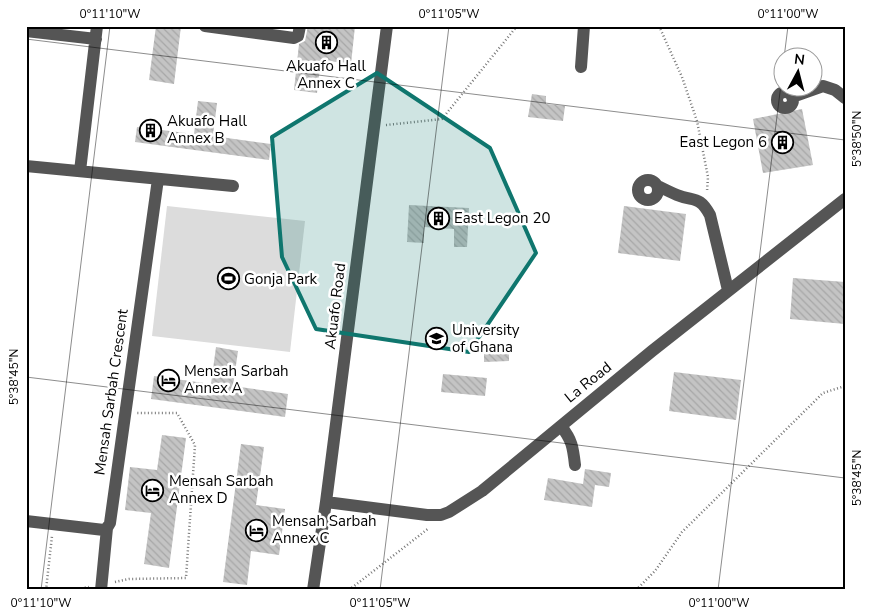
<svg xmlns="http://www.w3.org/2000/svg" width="871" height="616" font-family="'Nunito Sans',sans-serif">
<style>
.garden{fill:#dcdcdc}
.building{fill:url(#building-back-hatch)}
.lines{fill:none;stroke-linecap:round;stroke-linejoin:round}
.path{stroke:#777;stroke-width:2.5;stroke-dasharray:1 2.5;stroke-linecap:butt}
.minor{stroke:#555;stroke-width:12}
.marked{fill:#0f766e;fill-opacity:0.2;stroke:#0f766e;stroke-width:4;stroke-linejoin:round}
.ticks{fill:none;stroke:#000;stroke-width:1;stroke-opacity:0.45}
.labels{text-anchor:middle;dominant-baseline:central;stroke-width:5;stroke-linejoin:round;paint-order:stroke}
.poi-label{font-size:15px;fill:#000;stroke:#fff;text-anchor:start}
.street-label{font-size:15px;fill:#000;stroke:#fff}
.neatline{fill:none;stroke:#000;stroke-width:2}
.ticks-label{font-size:12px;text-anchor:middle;fill:#000}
</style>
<defs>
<pattern id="building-back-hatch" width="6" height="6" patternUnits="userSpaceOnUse" patternTransform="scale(1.25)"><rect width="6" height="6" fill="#c4c4c4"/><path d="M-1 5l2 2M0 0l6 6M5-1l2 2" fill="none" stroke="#a7a7a7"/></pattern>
</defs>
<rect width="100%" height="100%" fill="#fff"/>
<!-- garden -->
<path class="garden" d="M167,206L305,221L290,352L152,336Z"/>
<!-- building -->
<path class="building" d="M156,26H181L174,84L149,80Z
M308,26H355L351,64L321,60L317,93L294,90L299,44L305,41Z
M532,94L546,96V104L565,106L563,121L528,117Z
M198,101L217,103L213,136L271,144L269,160L135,142L137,127L194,134Z
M802,109L813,165L763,173L753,119Z
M409,205L469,208L467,247H454V229L424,227V243L407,242Z
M624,206L686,214L680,261L618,253Z
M793,278L845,282V324L790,319Z
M216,347L238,351L233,386L288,394L285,417L151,399L154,376L211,384Z
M484,347H509V361L484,362Z
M674,372L741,380L736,420L669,411Z
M443,374L487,378L485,396L441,392Z
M162,435L186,438L169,568L144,564L151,513L125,510L130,467L157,470Z
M241,444L264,447L256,505L285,509L279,555L251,551L247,585L223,582Z
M585,469L611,473L609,487L595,485L592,507L544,500L548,478L583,484Z"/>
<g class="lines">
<!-- path -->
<path class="path" d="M659,26L682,77L697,121L708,177L707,191
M386,125L442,119L517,26
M115,582L129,579L186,578L195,445L177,413H137
M46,590L52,536
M71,590L89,587
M349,590L429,528
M636,590L655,571L682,532L823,393L845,386"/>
<!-- minor -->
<path class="minor" d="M205,26L294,38L298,36L300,26
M26,31L96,39
M581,67L584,26
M777 100a8 8 0 1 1 16 0a8 8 0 1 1-16 0Z
M792,97L823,86L835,90L845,98
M26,166L233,186
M80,171L97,26
M638 190a10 10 0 1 1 20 0a10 10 0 1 1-20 0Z
M658,186C664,189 670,192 677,195C694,202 699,195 710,215L728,290
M561,426C572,440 573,447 575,465
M326,502L427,515H441L449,512L482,491L652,351L845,199
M26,521L104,530L107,528
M101,590L107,528L110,523L158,179
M313,590L326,502L387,26"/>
</g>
<!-- marked area -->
<path class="marked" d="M377,73L490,148L536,253L469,352L316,329L282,257L272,137Z"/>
<!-- ticks -->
<path class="ticks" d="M26,39L845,140M784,58L788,26M26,377L845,478M41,590L110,26M380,590L449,26M718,590L784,60"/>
<!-- icons -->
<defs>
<symbol id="building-ring" viewBox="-11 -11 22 22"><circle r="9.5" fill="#fff" stroke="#000" stroke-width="1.5"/><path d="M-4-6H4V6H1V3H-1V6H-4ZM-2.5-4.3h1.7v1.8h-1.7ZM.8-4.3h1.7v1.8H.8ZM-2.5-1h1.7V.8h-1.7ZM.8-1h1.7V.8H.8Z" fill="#000"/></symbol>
<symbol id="stadium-ring" viewBox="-11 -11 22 22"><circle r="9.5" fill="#fff" stroke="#000" stroke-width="1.5"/><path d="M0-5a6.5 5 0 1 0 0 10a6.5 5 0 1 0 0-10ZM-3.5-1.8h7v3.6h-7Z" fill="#000"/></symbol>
<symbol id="university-ring" viewBox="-11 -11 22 22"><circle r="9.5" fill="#fff" stroke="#000" stroke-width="1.5"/><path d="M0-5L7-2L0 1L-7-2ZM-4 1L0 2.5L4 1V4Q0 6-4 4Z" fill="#000"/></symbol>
<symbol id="hotel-ring" viewBox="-11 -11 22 22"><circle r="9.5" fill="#fff" stroke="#000" stroke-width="1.5"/><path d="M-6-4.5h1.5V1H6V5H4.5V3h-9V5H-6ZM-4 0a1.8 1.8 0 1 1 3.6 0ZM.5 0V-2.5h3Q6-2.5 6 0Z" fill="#000"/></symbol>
</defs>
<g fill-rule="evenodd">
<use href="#building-ring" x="314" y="30" width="25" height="25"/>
<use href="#building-ring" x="138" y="118" width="25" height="25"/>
<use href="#building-ring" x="770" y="130" width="25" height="25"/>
<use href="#building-ring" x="426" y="206" width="25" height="25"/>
<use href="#stadium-ring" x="216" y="266" width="25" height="25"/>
<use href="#university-ring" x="424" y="326" width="25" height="25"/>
<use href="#hotel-ring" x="156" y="368" width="25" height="25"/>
<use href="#hotel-ring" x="140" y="478" width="25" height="25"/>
<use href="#hotel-ring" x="244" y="518" width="25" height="25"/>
</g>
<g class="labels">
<!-- poi labels -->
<g class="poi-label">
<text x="326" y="66" text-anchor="middle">Akuafo Hall<tspan x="326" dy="17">Annex C</tspan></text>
<text x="167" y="121">Akuafo Hall<tspan x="167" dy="17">Annex B</tspan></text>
<text x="767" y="142" text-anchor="end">East Legon 6</text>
<text x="454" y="218">East Legon 20</text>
<text x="244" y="279">Gonja Park</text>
<text x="452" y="330">University<tspan x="452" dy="17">of Ghana</tspan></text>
<text x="184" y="371">Mensah Sarbah<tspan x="184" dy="17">Annex A</tspan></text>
<text x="169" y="481">Mensah Sarbah<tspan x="169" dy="17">Annex D</tspan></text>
<text x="272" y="521">Mensah Sarbah<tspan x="272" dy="17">Annex C</tspan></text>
</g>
<!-- street labels -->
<g class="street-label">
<text transform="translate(335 306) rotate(-83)">Akuafo Road</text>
<text transform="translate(588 382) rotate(-39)">La Road</text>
<text transform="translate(111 392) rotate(-82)">Mensah Sarbah Crescent</text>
</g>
</g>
<!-- border -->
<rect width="871" height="616" fill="none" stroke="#ffffff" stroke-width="55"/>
<!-- north arrow -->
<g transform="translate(798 72) rotate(7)"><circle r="24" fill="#ffffff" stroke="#999999"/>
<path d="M0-4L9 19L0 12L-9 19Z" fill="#000000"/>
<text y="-8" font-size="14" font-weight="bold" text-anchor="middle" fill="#000000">N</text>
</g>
<rect x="28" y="28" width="816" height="560" class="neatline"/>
<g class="ticks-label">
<text x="110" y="18">0°11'10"W</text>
<text x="449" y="18">0°11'05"W</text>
<text x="788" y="18">0°11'00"W</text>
<text transform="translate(857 139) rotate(-90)" y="4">5°38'50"N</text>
<text transform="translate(14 377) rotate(-90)" y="4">5°38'45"N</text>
<text transform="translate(857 478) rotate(-90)" y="4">5°38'45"N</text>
<text x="41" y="607">0°11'10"W</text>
<text x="380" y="607">0°11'05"W</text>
<text x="719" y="607">0°11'00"W</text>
</g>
</svg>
